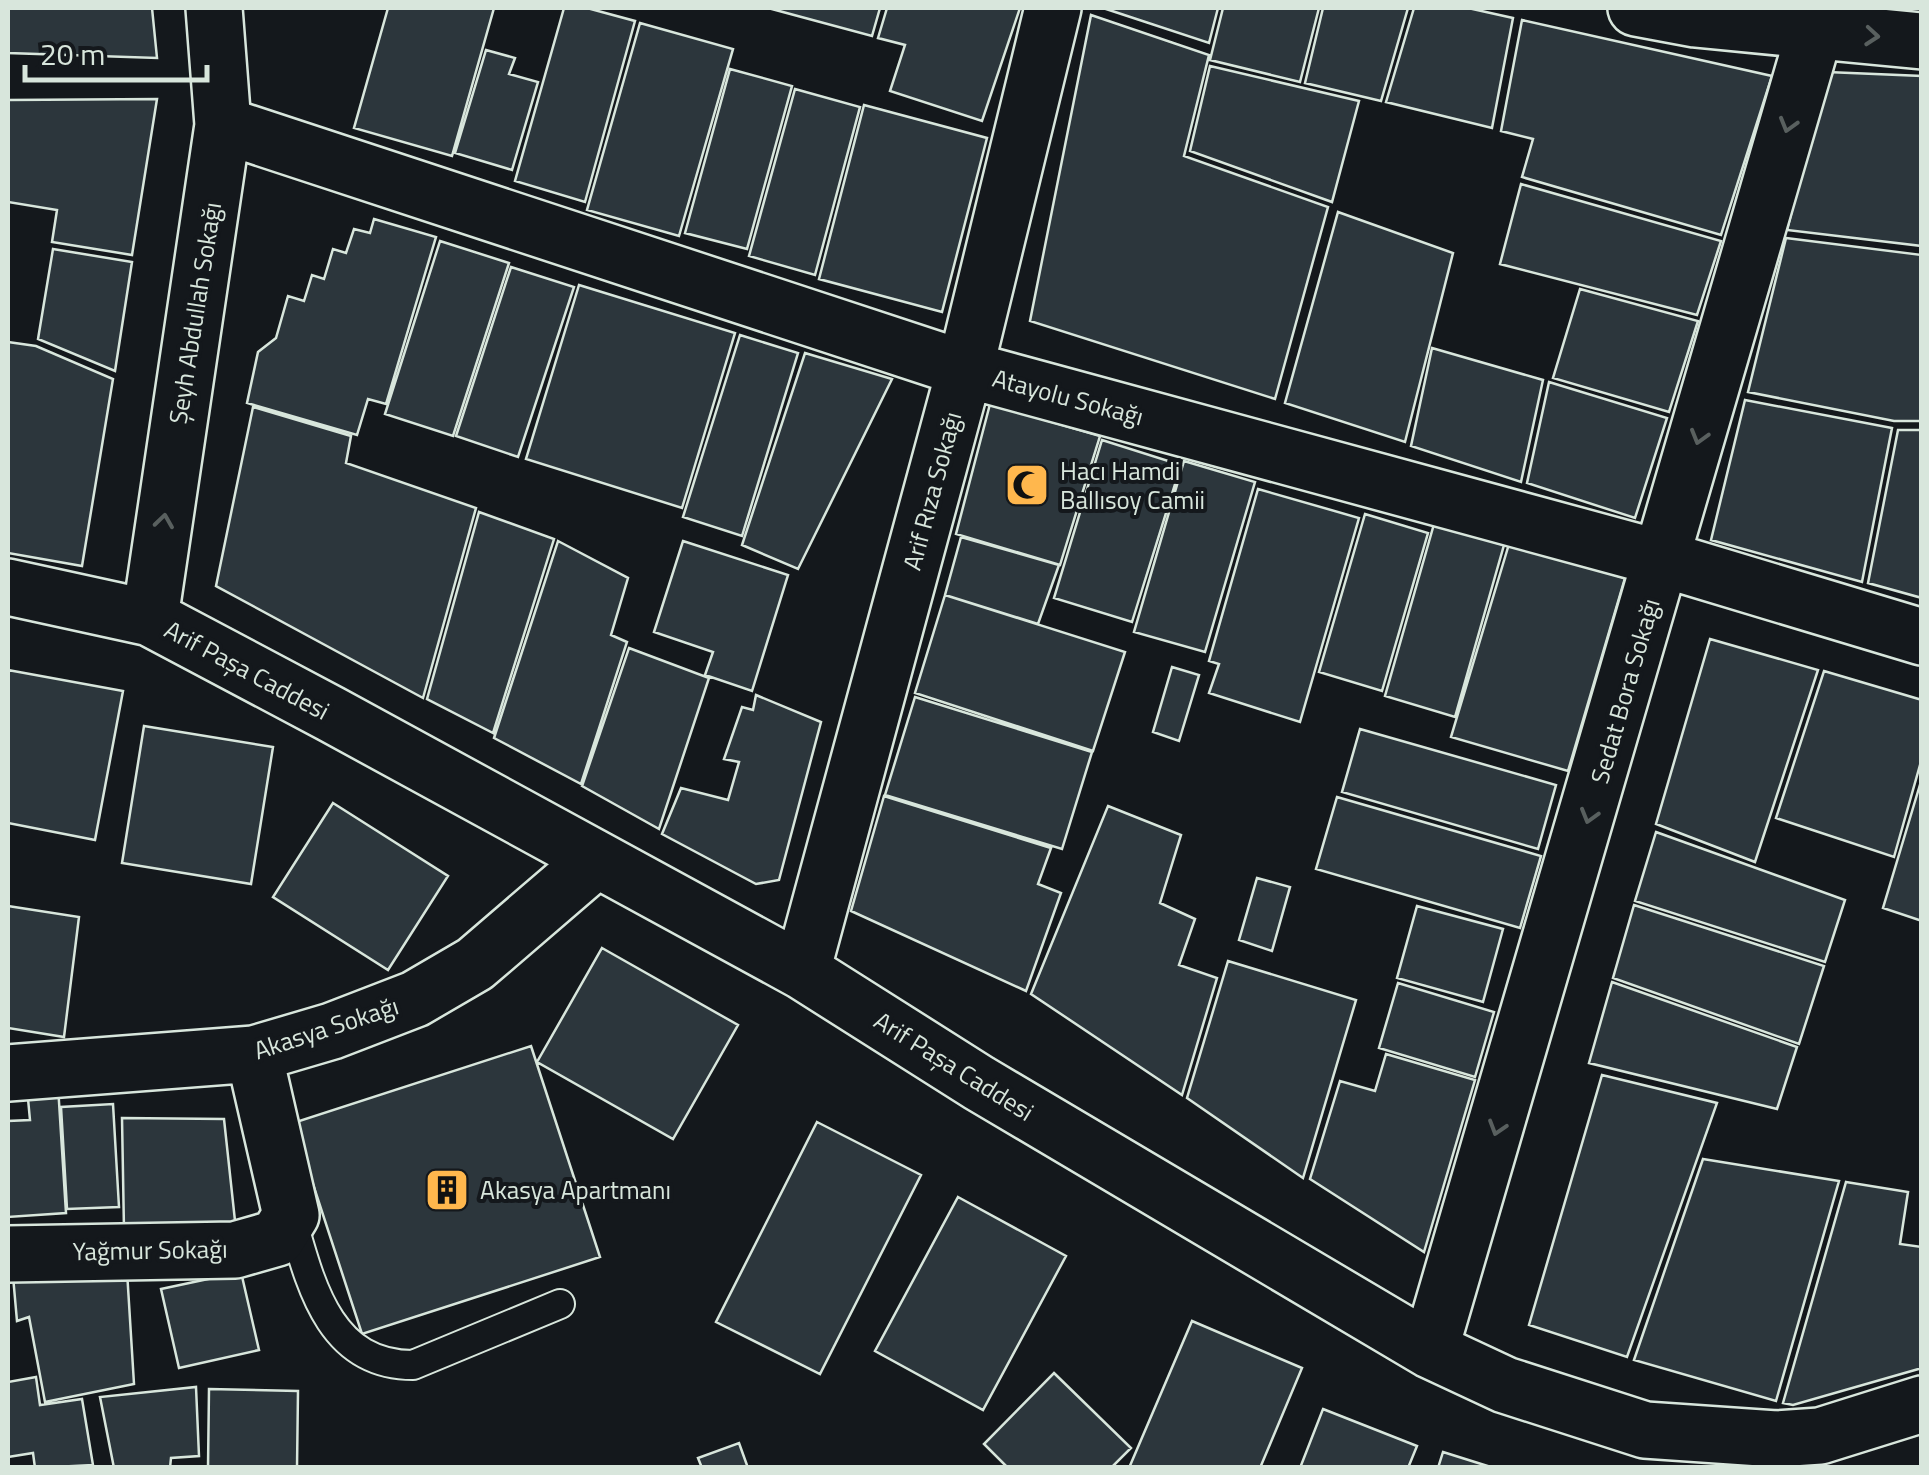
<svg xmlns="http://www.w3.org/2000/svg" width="1929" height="1475" font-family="'Titillium Web',sans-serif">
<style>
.building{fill:#2c363c;stroke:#d8e6dc;stroke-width:2.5}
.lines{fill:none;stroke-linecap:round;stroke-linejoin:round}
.lane-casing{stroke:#d8e6dc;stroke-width:32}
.street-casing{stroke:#d8e6dc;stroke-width:60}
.lane{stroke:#14181c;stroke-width:28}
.street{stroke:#14181c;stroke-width:55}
.oneway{stroke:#59605f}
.labels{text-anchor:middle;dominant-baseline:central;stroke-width:8;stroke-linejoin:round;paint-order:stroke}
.street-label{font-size:25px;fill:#d8e6dc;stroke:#14181c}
.poi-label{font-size:25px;fill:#d8e6dc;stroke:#14181c;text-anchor:start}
</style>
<rect width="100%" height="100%" fill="#14181c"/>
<!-- building -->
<path class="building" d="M8,8H152L157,58L8,53Z
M388,8H494L452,156L354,128Z
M564,8H587L635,21L585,202L515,181Z
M768,8H880L872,36Z
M887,8H1020L982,121L890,91L905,45L878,38Z
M1103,8H1218L1209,43Z
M1223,8H1319L1300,82L1210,60Z
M1323,8H1408L1381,101L1305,83Z
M1414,8H1468L1513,18L1492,128L1386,102Z
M1091,15L1209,55L1184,156L1328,207L1275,399L1030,321Z
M1522,20L1772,76L1721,235L1522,177L1533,139L1501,131Z
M640,23L733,49L679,236L587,210Z
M486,50L515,58L509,74L538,82L512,170L455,153Z
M1210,66L1359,101L1332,202L1190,151Z
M730,69L792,86L747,249L685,233Z
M1827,72L1922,76V246L1787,230Z
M795,89L860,107L815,275L749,256Z
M157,99L132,255L52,242L57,210L8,202V100Z
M864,105L987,138L942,312L819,279Z
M1521,184L1721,241L1697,315L1500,264Z
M1338,212L1453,253L1405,442L1285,403Z
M374,219L436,237L386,404L368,399L357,435L247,403L258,352L276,338L288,296L304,301L312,275L324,279L333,249L346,253L354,229L370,233Z
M1786,238L1922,255V421H1894L1748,392Z
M440,241L509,263L453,436L385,414Z
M53,249L132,262L115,371L38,339Z
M511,267L574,287L518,457L456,436Z
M579,285L735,333L682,508L526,459Z
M1580,289L1698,321L1669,412L1553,378Z
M740,335L798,353L742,536L683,517Z
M8,342L36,346L113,379L82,566L8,553Z
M1432,348L1543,380L1521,482L1411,446Z
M805,353L892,379L798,569L742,545Z
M1549,382L1667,418L1635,518L1527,483Z
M1745,400L1892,428L1862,582L1711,540Z
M990,404L1100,436L1060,565L956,534Z
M253,407L351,436L346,463L476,508L423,698L216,586Z
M1898,430H1922V598L1868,583Z
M1102,440L1181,465L1132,622L1054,598Z
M1184,461L1255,482L1205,652L1134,632Z
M1258,489L1359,518L1300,722L1209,693L1219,664L1209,661Z
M479,512L554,539L493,733L427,699Z
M1365,514L1428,533L1382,691L1319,672Z
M1434,524L1504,545L1455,717L1385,696Z
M961,537L1059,565L1038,624L945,595Z
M558,541L628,578L611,635L627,642L581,784L494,738Z
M683,541L788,575L752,691L705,675L713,652L654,632Z
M1509,544L1625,578L1568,771L1451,737Z
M945,595L1125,652L1093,751L915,693Z
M1710,639L1818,670L1755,862L1656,824Z
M629,648L709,678L659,829L582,786Z
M1172,667L1199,675L1179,741L1153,732Z
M8,670L123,691L95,840L8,823Z
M1824,671L1922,700V758L1894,857L1776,818Z
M756,695L821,722L779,880L756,884L662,834L681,788L728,800L739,762L724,759L742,707L753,710Z
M915,697L1092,752L1062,849L885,795Z
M144,726L273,747L251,884L122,863Z
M1360,729L1556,785L1538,849L1342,792Z
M1922,778V921L1883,908Z
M884,796L1051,848L1038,884L1061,893L1026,991L851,911Z
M1337,797L1541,856L1520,928L1316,869Z
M333,803L448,876L388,970L273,897Z
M1108,806L1181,835L1160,903L1195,919L1179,965L1217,978L1182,1095L1031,994Z
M1656,832L1845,900L1825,962L1635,901Z
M1257,878L1290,887L1272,951L1239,940Z
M1634,905L1824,966L1799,1044L1613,978Z
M8,906L79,917L64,1037L8,1028Z
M1417,906L1503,929L1483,1002L1397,978Z
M602,948L738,1025L673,1139L537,1062Z
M1228,961L1356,1000L1303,1178L1187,1098Z
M1612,982L1797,1047L1777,1109L1589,1063Z
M1398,983L1494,1012L1475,1077L1379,1048Z
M531,1046L600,1257L362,1334L293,1123Z
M1386,1054L1475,1080L1424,1252L1310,1179L1340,1081L1375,1091Z
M1602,1075L1717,1103L1627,1357L1529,1325Z
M58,1086L66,1213L8,1217V1121L30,1120L27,1088Z
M113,1104L119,1207L67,1209L61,1107Z
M122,1118L224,1119L236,1230H124Z
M817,1122L921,1175L820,1374L716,1322Z
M1703,1159L1839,1181L1776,1401L1634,1360Z
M1846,1182L1908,1192L1900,1244L1922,1247V1368L1793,1405L1783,1403Z
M958,1197L1066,1256L983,1410L875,1351Z
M127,1271L134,1384L45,1402L29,1317L17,1321L13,1276Z
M241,1272L259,1350L179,1368L161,1289Z
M1192,1321L1302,1368L1260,1468H1129Z
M1054,1373L1131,1448L1111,1468H1008L984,1444Z
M36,1377L40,1405L82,1399L93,1465L35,1468L33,1453L8,1457V1382Z
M196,1387L199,1456L171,1458L170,1468H114L100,1397Z
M209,1389L298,1391L297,1468H208Z
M1323,1409L1417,1446L1408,1468H1300Z
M739,1443L748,1468H702L698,1458Z
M1443,1452L1494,1468H1438Z"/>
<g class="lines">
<defs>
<path id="lane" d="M291,1216C310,1282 328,1365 413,1365L560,1304"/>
<path id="street" d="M1636,8L1695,19L1922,41
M223,125L965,369L1663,559L1922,637
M8,587L150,618L331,714L802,971L979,1083L1430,1350L1505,1385L1645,1430L1776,1439L1820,1436L1922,1404
M150,618L223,125L214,8
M802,971L965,369L1053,8
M8,1073L254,1054L332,1031L415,999L475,964L596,860
M8,1254L235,1250L277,1238L291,1215L254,1054
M1430,1350L1815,31"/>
</defs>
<!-- lane casing -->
<use href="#lane" class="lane-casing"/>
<!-- street casing -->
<use href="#street" class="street-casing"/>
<!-- lane -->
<use href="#lane" class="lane"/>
<!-- street -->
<use href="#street" class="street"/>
</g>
<!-- one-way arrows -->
<defs><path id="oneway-chevron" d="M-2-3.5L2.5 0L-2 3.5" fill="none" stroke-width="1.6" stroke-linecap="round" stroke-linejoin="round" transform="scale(2.5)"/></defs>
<g class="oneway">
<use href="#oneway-chevron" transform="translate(1872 36) rotate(5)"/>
<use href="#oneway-chevron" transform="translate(1788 125) rotate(106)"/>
<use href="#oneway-chevron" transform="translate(1699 437) rotate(106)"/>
<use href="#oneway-chevron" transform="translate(164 521) rotate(-82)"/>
<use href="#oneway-chevron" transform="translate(1589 816) rotate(106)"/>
<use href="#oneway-chevron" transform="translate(1497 1128) rotate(107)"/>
</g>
<!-- icons -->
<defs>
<symbol id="mosque-square" viewBox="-11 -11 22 22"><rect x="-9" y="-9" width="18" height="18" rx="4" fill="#ffb74d" stroke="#14181c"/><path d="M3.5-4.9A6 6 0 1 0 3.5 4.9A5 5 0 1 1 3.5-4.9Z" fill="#111"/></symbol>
<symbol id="building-square" viewBox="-11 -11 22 22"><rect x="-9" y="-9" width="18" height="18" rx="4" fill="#ffb74d" stroke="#14181c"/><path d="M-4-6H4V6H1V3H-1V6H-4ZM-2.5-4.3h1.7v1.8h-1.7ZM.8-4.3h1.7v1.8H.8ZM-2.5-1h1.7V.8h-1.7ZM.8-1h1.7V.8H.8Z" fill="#111"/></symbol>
</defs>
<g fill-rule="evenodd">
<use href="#mosque-square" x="1002" y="460" width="50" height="50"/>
<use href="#building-square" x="422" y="1165" width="50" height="50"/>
</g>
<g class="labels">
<!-- street labels -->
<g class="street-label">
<text transform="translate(195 313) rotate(-81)">Şeyh Abdullah Sokağı</text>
<text transform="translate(1068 397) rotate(15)">Atayolu Sokağı</text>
<text transform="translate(932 491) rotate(-75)">Arif Rıza Sokağı</text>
<text transform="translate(247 670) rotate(28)">Arif Paşa Caddesi</text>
<text transform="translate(1625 691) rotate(-74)">Sedat Bora Sokağı</text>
<text transform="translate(326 1028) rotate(-18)">Akasya Sokağı</text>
<text transform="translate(954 1066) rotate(32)">Arif Paşa Caddesi</text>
<text transform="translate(150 1250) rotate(-1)">Yağmur Sokağı</text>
</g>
<!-- poi labels -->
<g class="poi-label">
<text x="1060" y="471">Hacı Hamdi<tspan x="1060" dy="29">Ballısoy Camii</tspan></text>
<text x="480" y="1190">Akasya Apartmanı</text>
</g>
</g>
<!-- border -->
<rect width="1929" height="1475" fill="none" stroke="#d8e6dc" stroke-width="20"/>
<!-- scale -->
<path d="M25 65v15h182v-15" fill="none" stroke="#d8e6dc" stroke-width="5"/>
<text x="40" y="65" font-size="30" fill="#d8e6dc" stroke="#14181c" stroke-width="8" paint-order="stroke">20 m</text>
</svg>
